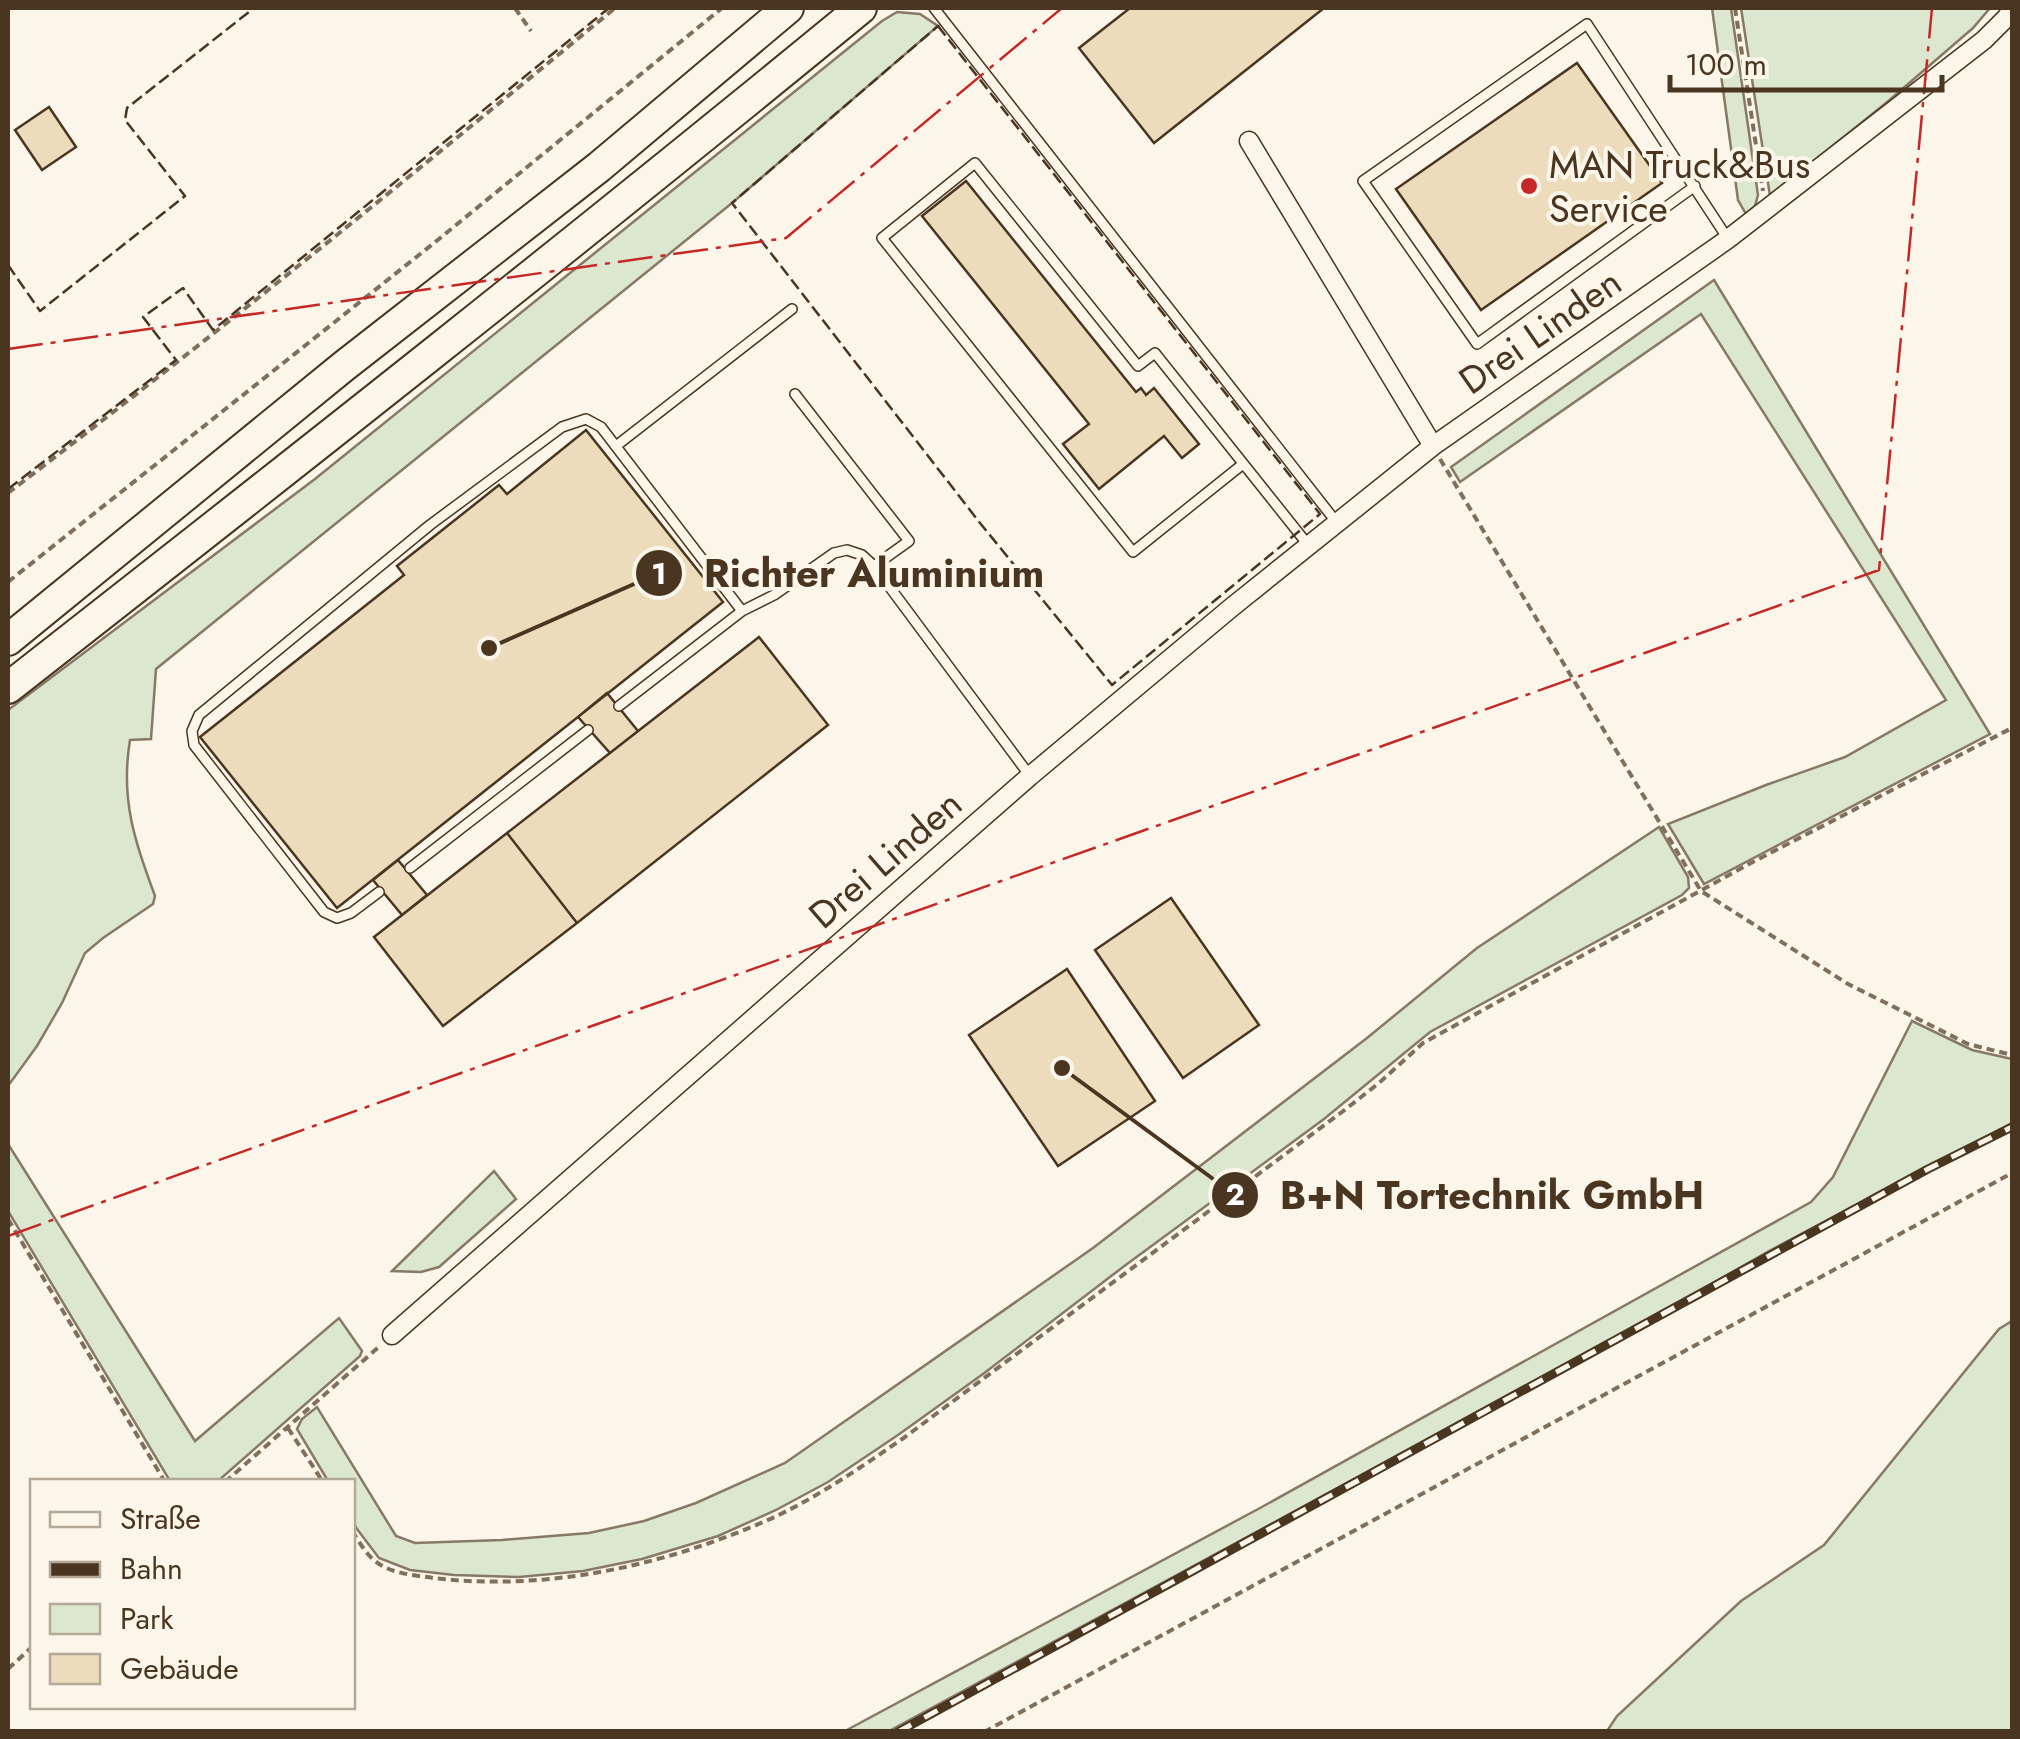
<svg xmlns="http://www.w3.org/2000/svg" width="2020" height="1739" font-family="Jost,sans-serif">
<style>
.green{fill:#dce7d0;stroke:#887966;stroke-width:2.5}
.building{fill:#ecdcbc;stroke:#4a3520;stroke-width:2.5}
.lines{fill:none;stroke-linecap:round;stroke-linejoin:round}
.service-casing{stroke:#4a3520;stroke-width:12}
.minor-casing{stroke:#4a3520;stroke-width:21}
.motorway-casing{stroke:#4a3520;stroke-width:34}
.path{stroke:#7f6f5c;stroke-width:4;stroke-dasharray:8 5;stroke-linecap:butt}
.service{stroke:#fbf6e9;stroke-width:9}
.minor{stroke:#fbf6e9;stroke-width:18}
.motorway{stroke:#fbf6e9;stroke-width:30}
.rail-casing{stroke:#4a3520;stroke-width:9}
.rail{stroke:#fbf6e9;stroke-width:5;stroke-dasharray:15;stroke-linecap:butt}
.fence{stroke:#4a3520;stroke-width:2.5;stroke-dasharray:12 5;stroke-linecap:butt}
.power{stroke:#c62828;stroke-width:2.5;stroke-dasharray:35 8 5 8;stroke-linecap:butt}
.poi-dot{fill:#c62828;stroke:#fbf6e9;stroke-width:4}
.labels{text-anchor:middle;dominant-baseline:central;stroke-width:8;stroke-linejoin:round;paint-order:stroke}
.poi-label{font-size:38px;fill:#4a3520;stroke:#fbf6e9;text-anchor:start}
.street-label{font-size:38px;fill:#4a3520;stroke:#fbf6e9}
.leader{fill:none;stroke:#4a3520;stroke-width:4}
.callout-dot{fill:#4a3520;stroke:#fbf6e9;stroke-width:4}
.mark-label{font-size:30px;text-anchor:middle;font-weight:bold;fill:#fff}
.callout-label{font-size:40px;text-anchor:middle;font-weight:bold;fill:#4a3520;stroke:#fbf6e9;stroke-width:8;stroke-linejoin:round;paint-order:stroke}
</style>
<rect width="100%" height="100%" fill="#fbf6e9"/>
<!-- green -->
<path class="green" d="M1712,8H1731L1758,195L1755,206L1746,214L1738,200Z
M1741,8H1990L1973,28L1886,103L1770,196Z
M897,12L920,14L938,26L732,203L156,669L151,739L130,740C120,800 135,841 155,896L153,904L103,938L85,953L62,1003L37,1046L8,1086V710L315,479L882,21Z
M1714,280L1990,734L1704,884L1668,824L1766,785L1845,757L1946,700L1701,314L1460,482L1451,467Z
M1659,827L1688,877L1689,888L1682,895L1430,1032L1324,1119L1123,1267L983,1374L898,1435L828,1482L776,1510L718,1536L642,1559L583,1571L519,1577L454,1575L410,1570L379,1558L357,1529L353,1522L352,1482L328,1481L297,1429L302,1419L317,1407L396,1536L415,1543L502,1540L589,1533L644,1521L696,1503L785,1463L1093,1248L1367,1038L1477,948Z
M1912,1021L1972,1050L2012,1059V1123L1769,1251L1666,1310L889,1731H845L1260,1508L1811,1202L1833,1177Z
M8,1144L195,1441L339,1318L362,1351L360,1356L218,1481H170L8,1211Z
M494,1171L516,1199L439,1267L421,1272L392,1271Z
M2012,1321V1731H1607L1617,1716L1741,1601L1824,1545L1999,1329Z"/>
<!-- building -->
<path class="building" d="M1130,8H1324L1154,143L1079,48Z
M1577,63L1662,183L1481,310L1396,189Z
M49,107L76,147L42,170L15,130Z
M966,181L1136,392L1141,388L1146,395L1154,388L1199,444L1182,458L1164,436L1099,489L1063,444L1089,424L922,216Z
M586,430L723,602L337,908L200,737L404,575L397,566L499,485L507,494Z
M759,637L828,725L577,923L507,833Z
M607,693L638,731L610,753L578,717Z
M507,833L577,923L443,1026L374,937Z
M398,860L427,895L402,915L373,880Z
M1171,898L1259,1025L1183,1078L1095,950Z
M1067,969L1155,1101L1058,1166L969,1035Z"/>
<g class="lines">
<defs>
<path id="service" d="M934,8L1337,523
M1695,186L1477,344L1363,181L1587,24L1728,239
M795,394L909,541L874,566
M616,446L792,309
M1243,464L1133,552L882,238L975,163L1138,366L1155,353L1309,546
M619,706L742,611L774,595L834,553L847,550L862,555L874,566L1030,776
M410,868L588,730
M379,892L351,913L337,918L324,912L194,745L192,731L199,715L430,525L562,427L586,419L601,427L742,611"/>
<path id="minor" d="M1249,141L1433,446
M392,1335L1030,776L1232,607L1433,446L1728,239L1984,40L2007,17L2012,8"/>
<path id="motorway" d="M8,640L344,366L599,167L788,8
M8,688C294,464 580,239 861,8"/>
</defs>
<!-- service casing -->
<use href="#service" class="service-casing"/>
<!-- minor casing -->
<use href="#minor" class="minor-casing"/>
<!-- motorway casing -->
<use href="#motorway" class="motorway-casing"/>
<!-- path -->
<path class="path" d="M515,8L531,31
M1735,8L1763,191
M1440,459L1701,891L1848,984L1968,1044L2012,1055
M8,493C214,336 415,173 615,8
M8,582L434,243L722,8
M8,1219L165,1482
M288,1428L323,1482
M225,1482L381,1345
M352,1531C359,1541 365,1553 375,1561C391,1574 414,1575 433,1578C542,1591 653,1568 754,1526C808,1504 857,1470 905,1437L1342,1112L1379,1083L1423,1043L1749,864L2012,728
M8,1669L32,1647
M984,1732L2012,1173"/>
<!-- service -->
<use href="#service" class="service"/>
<!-- minor -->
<use href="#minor" class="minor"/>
<!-- motorway -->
<use href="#motorway" class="motorway"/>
<defs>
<path id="rail" d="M898,1732L1928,1169L2012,1127"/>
</defs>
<!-- rail casing -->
<use href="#rail" class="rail-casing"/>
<!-- rail -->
<use href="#rail" class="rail"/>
<!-- fence -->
<path class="fence" d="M938,26L1320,514L1112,685L980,523L732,203Z
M8,265L40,311L185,196L125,120L127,108L254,8
M8,489L176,360L143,317L183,288L213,330L609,8"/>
<!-- power -->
<path class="power" d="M8,349L786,238L1062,8
M8,1236L589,1027L1879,570L1932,8"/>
</g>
<!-- markers -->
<circle class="poi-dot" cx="1529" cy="186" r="10"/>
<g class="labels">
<!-- poi labels -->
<g class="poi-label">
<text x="1549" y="164">MAN Truck&amp;Bus<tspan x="1549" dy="44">Service</tspan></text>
</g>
<!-- street labels -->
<g class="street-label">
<text transform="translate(1540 331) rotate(-35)">Drei Linden</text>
<text transform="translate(885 859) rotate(-41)">Drei Linden</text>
</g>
</g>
<!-- callouts -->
<path class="leader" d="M489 648L659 573M1062 1068L1235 1195"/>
<g class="callout-dot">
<circle cx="489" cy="648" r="10"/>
<circle cx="1062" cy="1068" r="10"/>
<circle cx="659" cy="573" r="25"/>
<circle cx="1235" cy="1195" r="25"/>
</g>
<g class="mark-label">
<text x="659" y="584">1</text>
<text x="1235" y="1205">2</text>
</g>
<g class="callout-label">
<text x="874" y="587">Richter Aluminium</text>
<text x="1492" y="1209">B+N Tortechnik GmbH</text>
</g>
<!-- border -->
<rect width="2020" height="1739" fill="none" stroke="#4a3520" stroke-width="20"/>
<!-- legend -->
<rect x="30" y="1479" width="325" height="230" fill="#fbf6e9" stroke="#b4a999" stroke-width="2.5"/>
<rect x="50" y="1512" width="50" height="15" fill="#fbf6e9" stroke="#b4a999" stroke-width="2.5"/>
<text x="120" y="1529" font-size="30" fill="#4a3520">Straße</text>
<rect x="50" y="1562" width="50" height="15" fill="#4a3520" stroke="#b4a999" stroke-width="2.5"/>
<text x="120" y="1579" font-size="30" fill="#4a3520">Bahn</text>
<rect x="50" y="1604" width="50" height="30" fill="#dce7d0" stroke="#b4a999" stroke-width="2.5"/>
<text x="120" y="1629" font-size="30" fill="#4a3520">Park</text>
<rect x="50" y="1654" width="50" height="30" fill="#ecdcbc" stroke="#b4a999" stroke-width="2.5"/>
<text x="120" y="1679" font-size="30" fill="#4a3520">Gebäude</text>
<!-- scale -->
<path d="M1670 75v15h272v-15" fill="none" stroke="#4a3520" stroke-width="5"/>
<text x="1685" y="75" font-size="30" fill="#4a3520" stroke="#fbf6e9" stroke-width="8" paint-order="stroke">100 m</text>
</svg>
